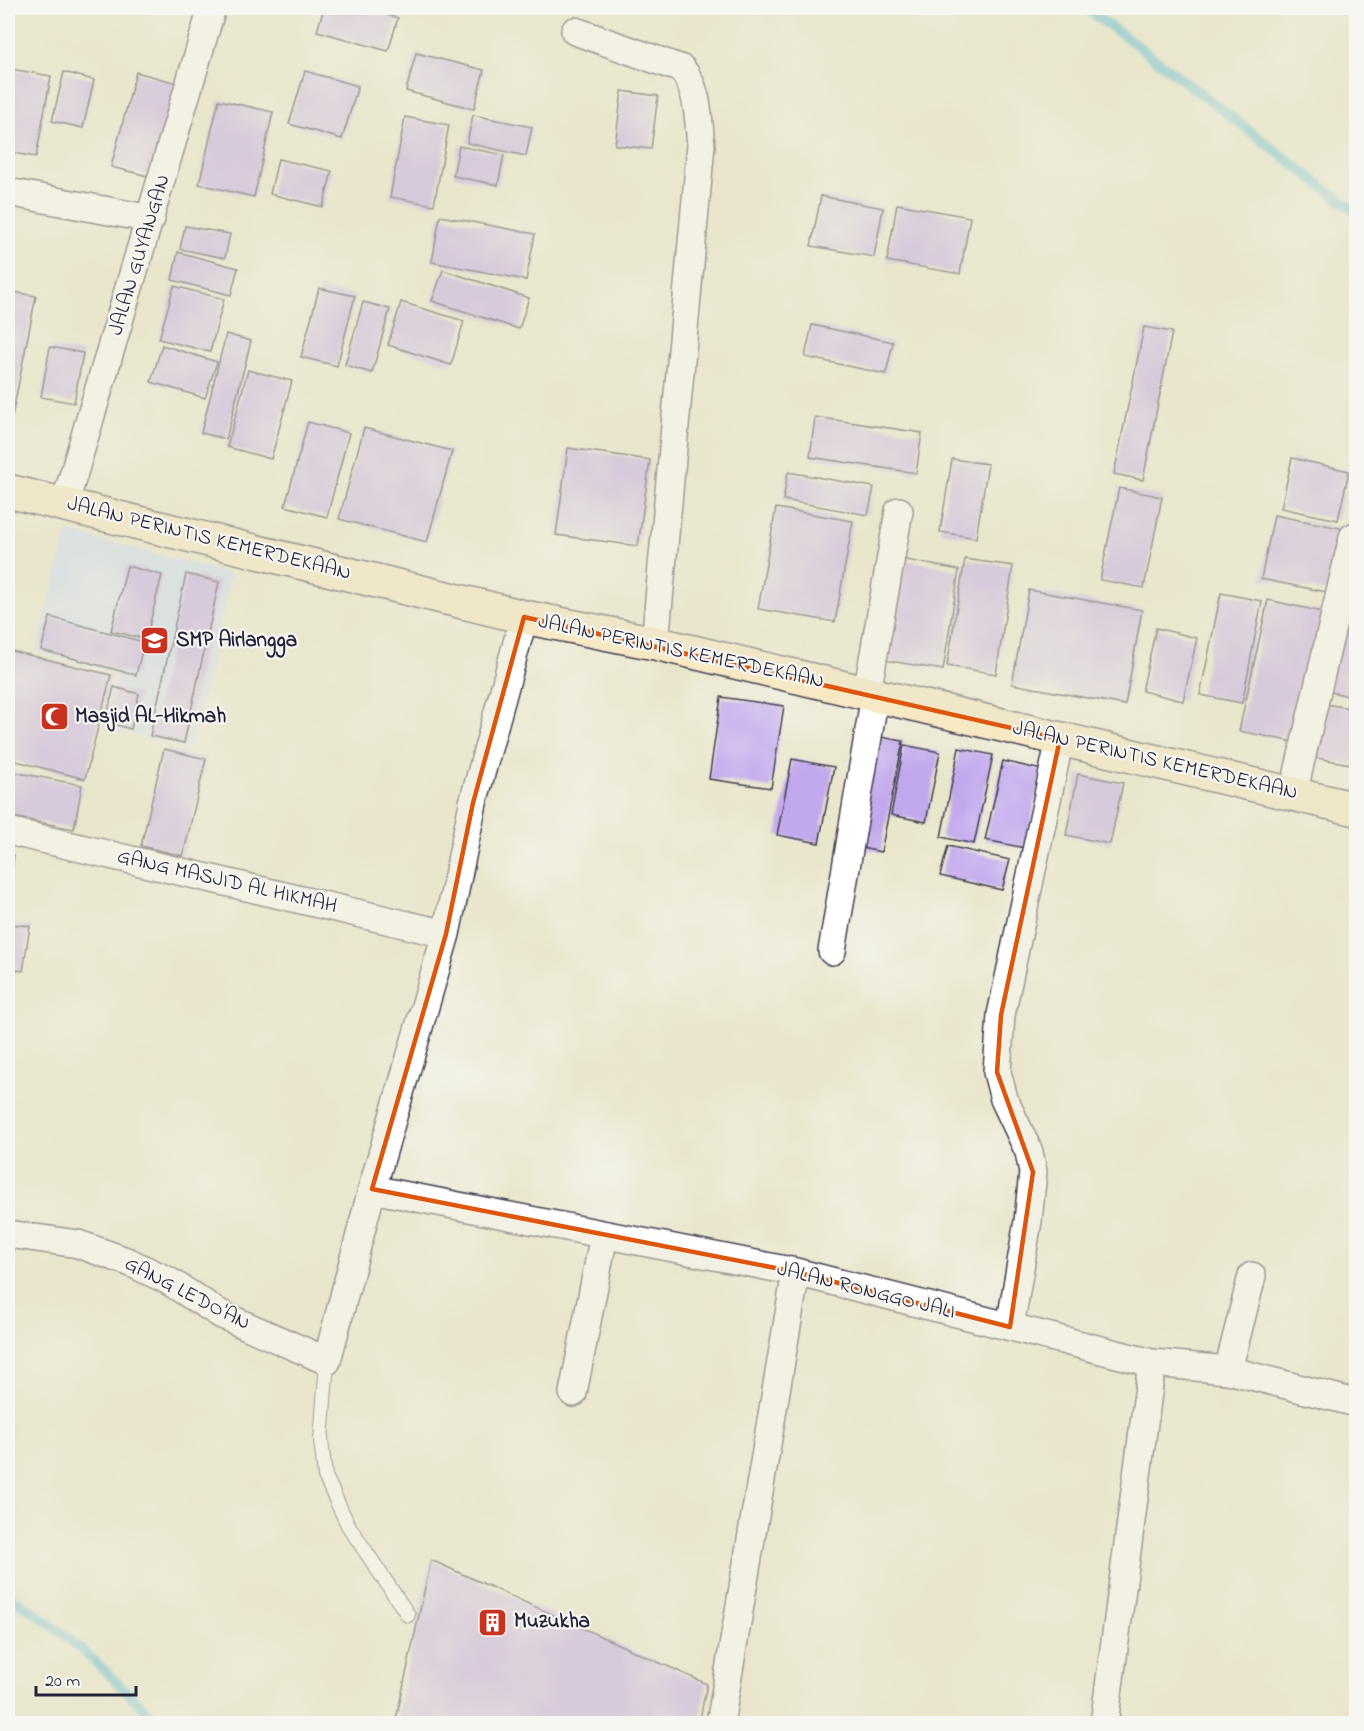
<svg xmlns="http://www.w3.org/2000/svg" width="1364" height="1731" font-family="'Indie Flower',sans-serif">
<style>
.built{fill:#cbdcf9;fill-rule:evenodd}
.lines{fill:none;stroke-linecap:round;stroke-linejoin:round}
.stream{stroke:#5bbbd9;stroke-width:10}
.building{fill:#c2a9ed}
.service-casing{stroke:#403f51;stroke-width:16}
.minor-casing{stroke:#403f51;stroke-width:30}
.secondary-casing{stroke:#403f51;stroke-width:36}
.service{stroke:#fff;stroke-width:14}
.minor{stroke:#fff;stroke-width:27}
.secondary{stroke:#f7e9c3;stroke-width:33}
.marked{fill:none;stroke:#de560e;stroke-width:4.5;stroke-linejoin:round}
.labels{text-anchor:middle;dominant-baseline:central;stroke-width:4.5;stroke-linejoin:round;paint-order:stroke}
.street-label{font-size:21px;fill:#22223b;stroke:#f6f6f2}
.poi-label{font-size:21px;font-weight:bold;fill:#22223b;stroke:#f6f6f2;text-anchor:start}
</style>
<rect width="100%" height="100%" fill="#f6f6f2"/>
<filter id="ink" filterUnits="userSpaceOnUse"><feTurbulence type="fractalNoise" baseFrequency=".0167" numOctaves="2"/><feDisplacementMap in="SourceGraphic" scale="12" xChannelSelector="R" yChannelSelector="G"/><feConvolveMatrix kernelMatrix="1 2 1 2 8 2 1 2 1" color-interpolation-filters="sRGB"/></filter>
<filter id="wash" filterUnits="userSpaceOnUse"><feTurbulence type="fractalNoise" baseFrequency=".008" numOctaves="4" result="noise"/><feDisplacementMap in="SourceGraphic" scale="24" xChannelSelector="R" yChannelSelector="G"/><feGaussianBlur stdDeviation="1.35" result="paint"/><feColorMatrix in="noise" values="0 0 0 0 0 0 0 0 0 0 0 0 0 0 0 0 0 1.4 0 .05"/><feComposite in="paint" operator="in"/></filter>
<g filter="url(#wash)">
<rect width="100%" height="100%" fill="#eae6cc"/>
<!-- built -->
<path class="built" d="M68,531L231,574L191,750L102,727L115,673L36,652ZM127,567L162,575L146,639L111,630ZM186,575L219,582L184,743L150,736ZM50,618L144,642L136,675L42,650ZM114,688L139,694L130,729L106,722Z"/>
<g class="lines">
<!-- stream -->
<path class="stream" d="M1084,8L1137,45L1356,212
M8,1595C64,1629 112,1677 160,1724"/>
</g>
<g id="blocks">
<!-- building -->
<path class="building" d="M324,8H360L398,18L388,51L317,31Z
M416,53L484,70L474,109L406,91Z
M11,69L51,76L36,157L8,152V88Z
M305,71L358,86L342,139L289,124Z
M64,72L94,80L83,128L52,121Z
M136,72L177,83L152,177L111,167Z
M622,91L658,96L651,149L615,145Z
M219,100L273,112L254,197L199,184Z
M473,115L532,127L526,156L467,143Z
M405,117L449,125L434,205L390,197Z
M459,146L504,155L498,185L453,176Z
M278,159L332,171L323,207L270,194Z
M821,196L883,208L874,257L811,246Z
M897,204L970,217L960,274L887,261Z
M440,216L535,234L526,280L432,262Z
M185,226L230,234L225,258L180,249Z
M178,252L238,268L231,295L172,280Z
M443,270L529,298L519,329L432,301Z
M174,286L224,299L210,352L159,339Z
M319,288L355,296L337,366L301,357Z
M8,291L36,296L9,432H8Z
M363,302L390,309L372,373L345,365Z
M401,302L464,321L451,365L388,345Z
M812,325L893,342L886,374L805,357Z
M1144,327L1172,332L1143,480L1114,474Z
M226,334L251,341L226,439L201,433Z
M162,345L217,362L205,398L151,382Z
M50,347L83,353L74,403L41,397Z
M248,370L292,381L271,459L227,447Z
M815,417L922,433L916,473L810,457Z
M308,422L349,433L327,517L285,506Z
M364,428L452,451L427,542L339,519Z
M568,448L650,460L638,546L556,535Z
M1292,458L1349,471L1338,520L1281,508Z
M952,459L988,464L976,538L940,532Z
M788,472L874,487L868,515L783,500Z
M1119,488L1162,497L1144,588L1100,580Z
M776,508L853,521L835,622L758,609Z
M1274,515L1350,530L1337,594L1261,579Z
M896,558L959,570L943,670L878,659Z
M965,559L1013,566L996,674L947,666Z
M127,566L162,575L146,639L111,631Z
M186,574L219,582L184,743L150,736Z
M1351,589L1356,590V698L1327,691Z
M1029,590L1142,610L1125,705L1012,684Z
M1221,593L1262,601L1242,703L1200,695Z
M1268,600L1332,614L1304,744L1239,731Z
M50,617L144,642L136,675L41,650Z
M1156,628L1197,638L1183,701L1142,691Z
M8,650L111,675L85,779L8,759Z
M114,687L139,694L131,729L105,722Z
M721,697L784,706L771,788L709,779Z
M1325,704L1356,709V765L1316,758Z
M875,736L903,741L881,852L852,846Z
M904,745L940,752L926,822L891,815Z
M959,748L993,755L974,844L941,837Z
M164,749L206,759L183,856L141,846Z
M792,759L834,767L819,843L777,835Z
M1003,761L1042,770L1025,848L985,840Z
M8,771L82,785L74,829L8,816Z
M1078,774L1123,783L1110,844L1066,835Z
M948,846L1010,860L1002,890L940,876Z
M8,854L14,855L9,897H8Z
M10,924L30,926L23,971L8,969Z
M431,1560L707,1684L699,1724H395Z"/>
</g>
</g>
<g filter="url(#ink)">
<use href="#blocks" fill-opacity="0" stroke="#403f51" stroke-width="1.5"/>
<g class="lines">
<defs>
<path id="service" d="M327,1361L321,1440L325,1476L348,1525L408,1615"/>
<path id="minor" d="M575,31L682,69C699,91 698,118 701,145L655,643
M8,192L151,219
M65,503L212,8
M867,693L899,511
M1293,794L1353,537
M8,831L446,934
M832,951L875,695
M372,1189L796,1272L1152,1363L1228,1370L1356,1403
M8,1234L78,1244L129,1262L167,1280L222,1315L327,1361L372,1189L446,934L473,803L524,617
M1010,1327L1028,1221L1033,1172L1029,1152L1004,1099L997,1072L1001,1015L1060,739
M1228,1370L1252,1276
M573,1393L604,1235
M720,1724L796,1272
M1104,1724L1152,1363"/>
<path id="secondary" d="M8,491L524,617L655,643L1356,809"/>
</defs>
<!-- service casing -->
<use href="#service" class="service-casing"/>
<!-- minor casing -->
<use href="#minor" class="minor-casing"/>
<!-- secondary casing -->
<use href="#secondary" class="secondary-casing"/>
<!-- service -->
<use href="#service" class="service"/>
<!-- minor -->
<use href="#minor" class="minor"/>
<!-- secondary -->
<use href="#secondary" class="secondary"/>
</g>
</g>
<!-- marked area -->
<path d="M0 0H1364V1731H0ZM524,617L1060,739L1001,1015L997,1072L1033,1172L1010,1327L796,1272L372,1189L446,934L473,803Z" fill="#eae6cc" fill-opacity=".55" fill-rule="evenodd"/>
<path class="marked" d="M524,617L1060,739L1001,1015L997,1072L1033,1172L1010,1327L796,1272L372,1189L446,934L473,803Z"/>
<!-- icons -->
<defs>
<symbol id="school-square" viewBox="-11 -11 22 22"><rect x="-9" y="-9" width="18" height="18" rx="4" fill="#c8321e" stroke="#f6f6f2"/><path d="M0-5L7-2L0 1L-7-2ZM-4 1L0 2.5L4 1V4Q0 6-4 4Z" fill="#fff"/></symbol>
<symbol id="mosque-square" viewBox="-11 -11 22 22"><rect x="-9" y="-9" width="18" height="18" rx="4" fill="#c8321e" stroke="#f6f6f2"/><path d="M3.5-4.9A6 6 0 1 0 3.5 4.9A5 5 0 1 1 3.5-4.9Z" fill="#fff"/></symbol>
<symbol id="building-square" viewBox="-11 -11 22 22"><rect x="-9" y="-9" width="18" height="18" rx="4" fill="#c8321e" stroke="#f6f6f2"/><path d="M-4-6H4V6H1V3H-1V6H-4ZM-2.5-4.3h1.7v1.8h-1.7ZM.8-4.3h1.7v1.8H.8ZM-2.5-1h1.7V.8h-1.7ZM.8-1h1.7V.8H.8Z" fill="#fff"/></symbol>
</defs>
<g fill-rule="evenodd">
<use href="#school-square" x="138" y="624" width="33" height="33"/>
<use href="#mosque-square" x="38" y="700" width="33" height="33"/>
<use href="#building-square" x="476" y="1606" width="33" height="33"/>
</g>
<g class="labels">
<!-- street labels -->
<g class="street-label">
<text transform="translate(140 255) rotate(-73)">JALAN GUYANGAN</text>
<text transform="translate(209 539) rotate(14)">JALAN PERINTIS KEMERDEKAAN</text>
<text transform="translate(681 652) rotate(12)">JALAN PERINTIS KEMERDEKAAN</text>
<text transform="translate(1155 761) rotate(13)">JALAN PERINTIS KEMERDEKAAN</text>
<text transform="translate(227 882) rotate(13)">GANG MASJID AL HIKMAH</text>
<text transform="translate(866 1291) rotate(14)">JALAN RONGGO JALI</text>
<text transform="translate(187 1294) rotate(27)">GANG LEDO'AN</text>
</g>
<!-- poi labels -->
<g class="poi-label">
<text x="176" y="641">SMP Airlangga</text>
<text x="75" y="717">Masjid AL-Hikmah</text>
<text x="514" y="1622">Muzukha</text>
</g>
</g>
<!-- margin -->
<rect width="1364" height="1731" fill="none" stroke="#f6f6f2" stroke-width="30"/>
<!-- scale -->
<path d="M36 1686v9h100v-9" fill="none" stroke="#22223b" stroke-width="3"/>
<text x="45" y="1686" font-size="18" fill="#22223b" stroke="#f6f6f2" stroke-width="4.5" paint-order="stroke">20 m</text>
</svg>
